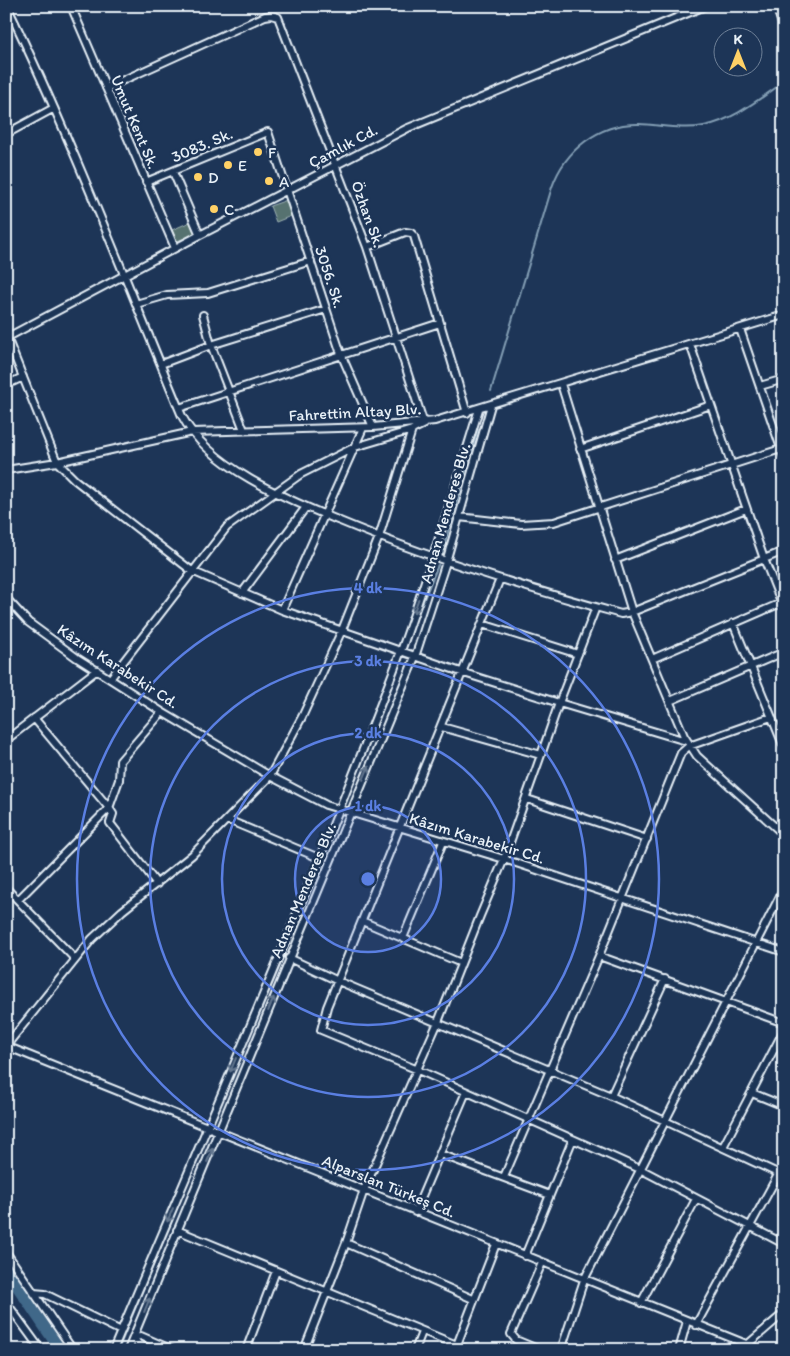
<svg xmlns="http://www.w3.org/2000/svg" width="790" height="1356" font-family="Itim,sans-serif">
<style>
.green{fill:#56726f;stroke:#9fb2b4}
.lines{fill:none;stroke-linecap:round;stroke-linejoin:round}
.stream{stroke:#849fb5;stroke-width:2}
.river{stroke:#416889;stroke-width:11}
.minor-casing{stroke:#e8f1f8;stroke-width:10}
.minor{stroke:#1d3557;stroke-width:6}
.oneway{stroke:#64778f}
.ring{fill:none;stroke:#5a7fe2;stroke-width:2.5}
.poi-dot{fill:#ffd166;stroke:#1d3557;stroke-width:2}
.labels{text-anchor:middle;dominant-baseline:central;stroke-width:5;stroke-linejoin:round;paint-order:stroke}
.street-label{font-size:16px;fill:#e8f1f8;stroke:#1d3557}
.poi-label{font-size:16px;fill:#e8f1f8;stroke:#1d3557;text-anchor:start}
.centre{fill:#5a7fe2;stroke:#1d3557;stroke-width:2.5}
.ring-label{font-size:15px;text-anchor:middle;font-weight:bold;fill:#5a7fe2;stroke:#1d3557;stroke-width:5;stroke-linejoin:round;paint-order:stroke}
</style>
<rect width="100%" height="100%" fill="#1d3557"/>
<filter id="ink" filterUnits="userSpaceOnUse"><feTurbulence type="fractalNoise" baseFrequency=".02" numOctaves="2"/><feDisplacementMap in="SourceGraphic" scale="10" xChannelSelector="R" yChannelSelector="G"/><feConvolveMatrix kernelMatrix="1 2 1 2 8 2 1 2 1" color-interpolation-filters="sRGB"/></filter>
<g filter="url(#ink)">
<!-- green -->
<path class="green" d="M290,199L296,214L276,222L270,206Z
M190,222L195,234L177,241L172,230Z"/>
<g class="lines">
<!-- stream -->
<path class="stream" d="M491,391L552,187C565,150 599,123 639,124C661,125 683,130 704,126C734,120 759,99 784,82
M441,556L478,429
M414,623L438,565
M776,1344L784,1337
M118,1350L207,1135"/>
<!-- river -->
<path class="river" d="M6,1270L60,1350"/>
<defs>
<path id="minor" d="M7,6C72,140 125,279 182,416C209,468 289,500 340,521C431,559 525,588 621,614L632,612L784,551
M71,6L175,248
M776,6L784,29
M106,88L265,16L271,15L278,17L367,247L424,424L412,430L355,447L301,474L227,527L110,679
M6,134L54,108
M173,172L200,235
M146,182L268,132L341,354L373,427
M367,247L405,232L411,233L414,236L467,413
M136,304L167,295L208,293L311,261
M203,315L211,345L244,430
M740,329L784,457
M6,335L57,462L75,480L192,571L282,610L464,673L559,703L541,755L442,727
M6,338L200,235L408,128L705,6
M690,344L764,559L784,609
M161,364L211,345L326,309
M561,384L632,612L684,736L697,756L784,835
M6,385L23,377
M760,386L784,379
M179,408L440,323
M412,430L379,537L342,630L302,717L270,776L192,855L122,911L92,939L6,1046L761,1350
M580,449L711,405
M6,470L57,462L192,432L373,427L435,421L784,315
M459,517L521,524L554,522L784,448
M615,560L746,509
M500,579L327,1007L321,1030L418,1070L640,1169L784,1244
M242,593L306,507
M6,598L28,622L77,658L162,712L270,776L326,805L504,859L784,952
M596,607L559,703L686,741
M282,610L363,428
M733,623L784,747
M482,624L578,654
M652,659L781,603
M670,701L784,652
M34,718L109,808L113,814L110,823L157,884
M6,740L97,670
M527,799L647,839
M228,820L319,858
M6,888L75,959
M18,900L109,808L119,780L120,761L162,712
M362,921L461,963
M403,938L443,842
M599,956L784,1023
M289,958L338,981L611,1096L784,1176
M752,1093L784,1106
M611,1096L665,979
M723,1147L784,1030
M440,1154L550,1195
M504,1177L599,956L681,753L689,746L771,717
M415,1212L466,1092
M177,1230L469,1350
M346,1243L473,1299
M6,1252L73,1350
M525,1256L572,1141
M34,1293L45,1294L121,1331
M6,1302L41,1350
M641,1303L696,1199
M696,1325L779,1173
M113,1350C211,1118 312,886 401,651C430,571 454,490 479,409
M128,1350L415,657L446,562L491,405
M151,1350L138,1344L133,1337L141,1336L173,1350
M246,1350L276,1271
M304,1350L346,1243L364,1190L438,1022L480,916L504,859L541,755
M415,1350L422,1332
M455,1350L496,1244
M540,1350L516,1340L511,1334L542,1263
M561,1350L584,1280L784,888
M679,1350L687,1321
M745,1350L747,1345L784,1313"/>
</defs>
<!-- minor casing -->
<use href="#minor" class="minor-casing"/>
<!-- minor -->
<use href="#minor" class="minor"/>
</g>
<!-- one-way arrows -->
<defs><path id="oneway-shaft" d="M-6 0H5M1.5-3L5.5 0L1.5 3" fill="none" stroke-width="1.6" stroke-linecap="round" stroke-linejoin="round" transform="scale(1.25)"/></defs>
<g class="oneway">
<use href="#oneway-shaft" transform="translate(416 606) rotate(109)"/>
<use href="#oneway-shaft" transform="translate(366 773) rotate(-67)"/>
<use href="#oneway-shaft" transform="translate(271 1004) rotate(-68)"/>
<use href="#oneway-shaft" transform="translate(233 1065) rotate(113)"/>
<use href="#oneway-shaft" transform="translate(210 1155) rotate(-67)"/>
<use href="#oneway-shaft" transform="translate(170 1215) rotate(113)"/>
<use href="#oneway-shaft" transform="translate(147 1305) rotate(-68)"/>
</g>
</g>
<!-- distance rings -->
<circle cx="368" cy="879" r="73" fill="#5a7fe2" fill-opacity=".12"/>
<g class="ring">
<circle cx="368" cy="879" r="73"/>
<circle cx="368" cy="879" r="146"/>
<circle cx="368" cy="879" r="218"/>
<circle cx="368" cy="879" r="291"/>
</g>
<!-- markers -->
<g class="poi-dot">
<circle cx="258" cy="152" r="5"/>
<circle cx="228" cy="165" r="5"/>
<circle cx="198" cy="177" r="5"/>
<circle cx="269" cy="181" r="5"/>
<circle cx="214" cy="209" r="5"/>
</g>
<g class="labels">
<!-- street labels -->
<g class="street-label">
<text transform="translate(135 122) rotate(67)">Umut Kent Sk.</text>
<text transform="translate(202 145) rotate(-23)">3083. Sk.</text>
<text transform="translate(343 146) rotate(-28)">Çamlık Cd.</text>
<text transform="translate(368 214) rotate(70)">Özhan Sk.</text>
<text transform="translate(330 277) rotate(72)">3056. Sk.</text>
<text transform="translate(355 412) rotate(-3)">Fahrettin Altay Blv.</text>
<text transform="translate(445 513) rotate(-74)">Adnan Menderes Blv.</text>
<text transform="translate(118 666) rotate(33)">Kâzım Karabekir Cd.</text>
<text transform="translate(477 838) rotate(17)">Kâzım Karabekir Cd.</text>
<text transform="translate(303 890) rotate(-67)">Adnan Menderes Blv.</text>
<text transform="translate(389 1186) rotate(22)">Alparslan Türkeş Cd.</text>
</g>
<!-- poi labels -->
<g class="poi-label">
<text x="268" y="152">F</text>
<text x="238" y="165">E</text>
<text x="208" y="177">D</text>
<text x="279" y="181">A</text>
<text x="224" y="209">C</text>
</g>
</g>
<circle cx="368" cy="879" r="8" class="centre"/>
<g class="ring-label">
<text x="368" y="593">4 dk</text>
<text x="368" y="666">3 dk</text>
<text x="368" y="738">2 dk</text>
<text x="368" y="811">1 dk</text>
</g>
<!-- margin -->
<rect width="790" height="1356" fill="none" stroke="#1d3557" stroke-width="25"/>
<rect x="12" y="12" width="765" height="1331" fill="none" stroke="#e8f1f8" stroke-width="2" filter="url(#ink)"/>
<!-- north arrow -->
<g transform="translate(738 52)"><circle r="24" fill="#1d3557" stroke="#6e8097"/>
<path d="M0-4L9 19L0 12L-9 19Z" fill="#ffd166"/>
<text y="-8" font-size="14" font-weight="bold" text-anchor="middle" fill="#e8f1f8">K</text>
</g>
</svg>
